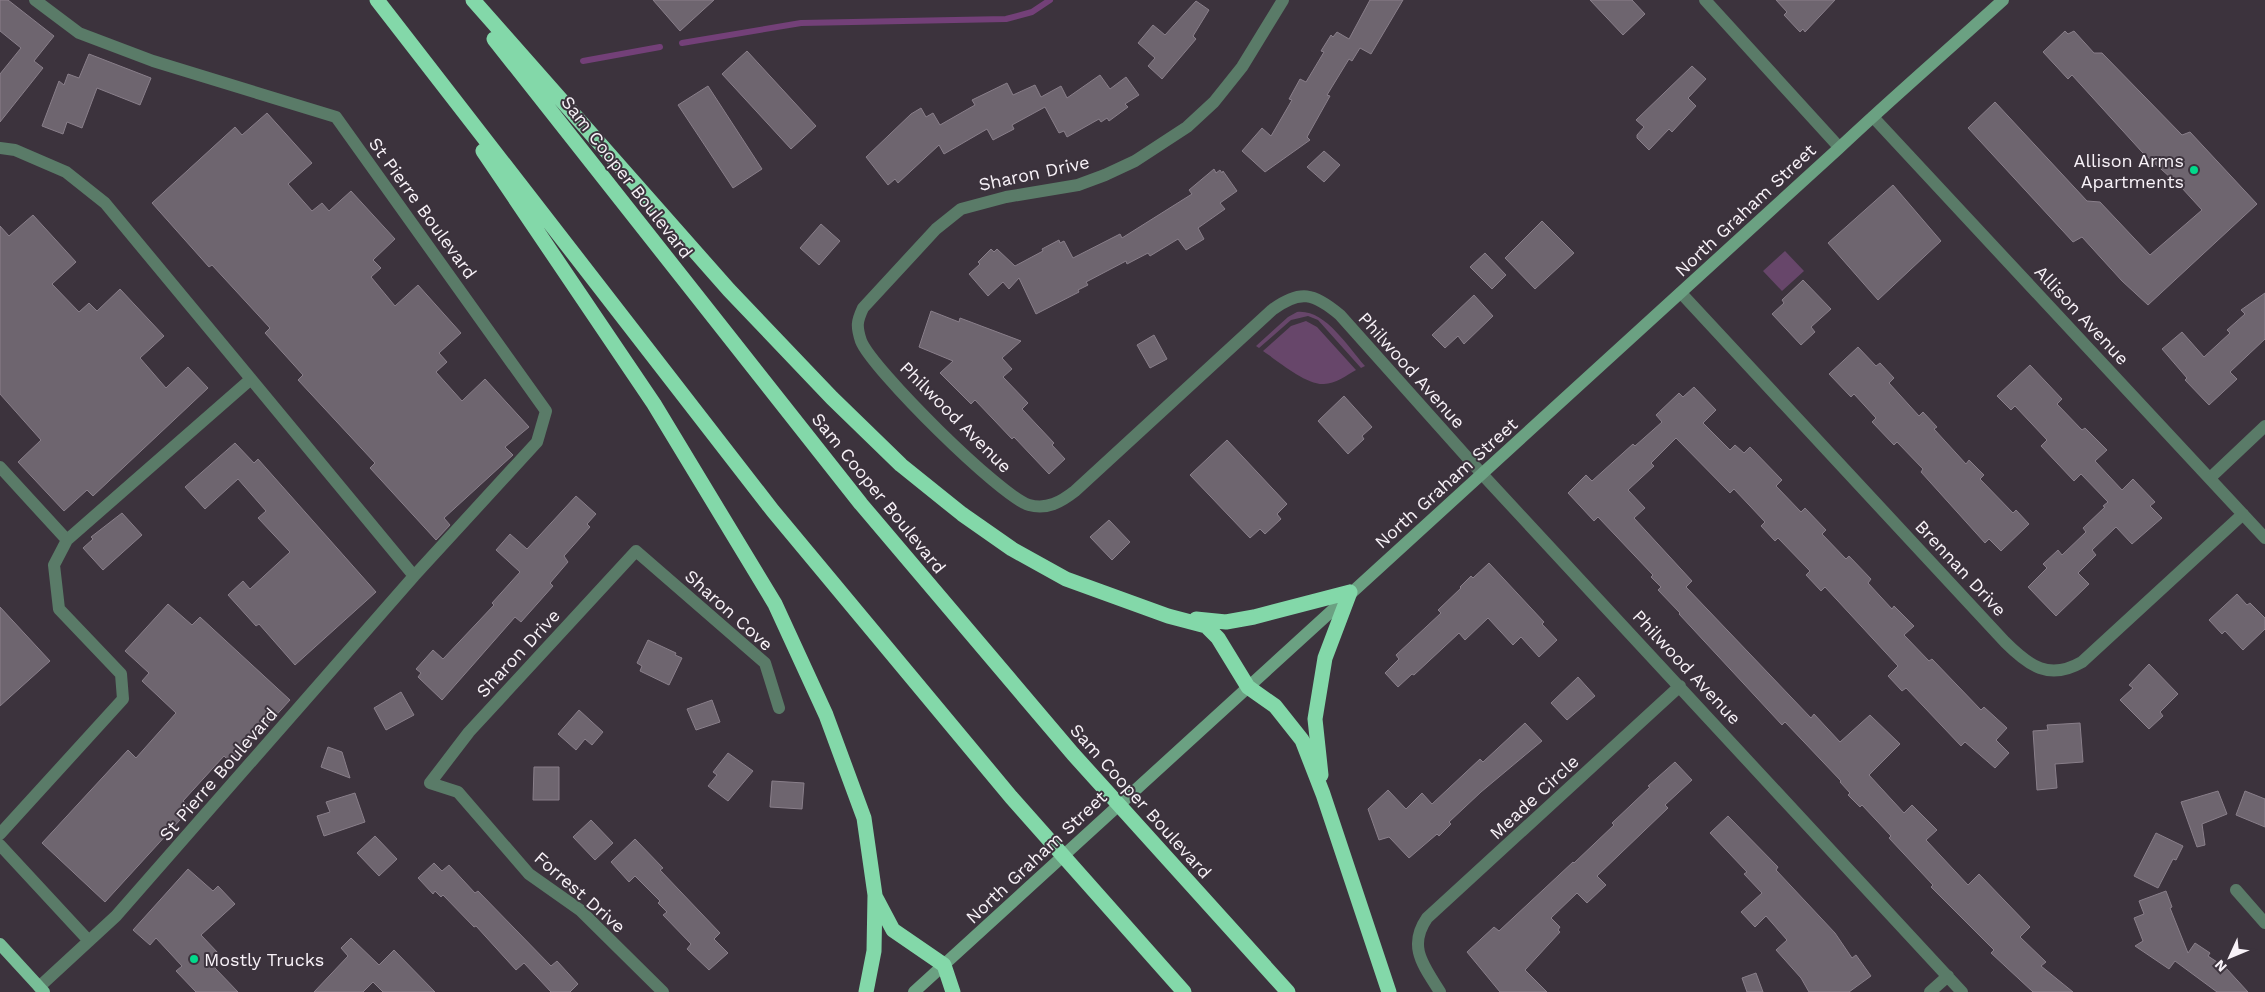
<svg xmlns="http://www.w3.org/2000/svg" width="2265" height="992" font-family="'Work Sans',sans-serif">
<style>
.green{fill:#67466a}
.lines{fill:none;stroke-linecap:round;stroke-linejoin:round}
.stream{stroke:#734078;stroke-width:6}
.building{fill:#6e656f;stroke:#897f8a}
.street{stroke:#5a7b68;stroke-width:12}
.secondary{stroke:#6ba182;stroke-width:12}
.primary{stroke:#78be97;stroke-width:12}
.highway{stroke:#83d8a9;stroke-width:15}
.poi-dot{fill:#02d98b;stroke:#3c333d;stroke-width:2}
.labels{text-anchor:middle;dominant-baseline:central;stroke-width:4;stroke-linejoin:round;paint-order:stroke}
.poi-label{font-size:18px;fill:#f8f2f8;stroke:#3c333d;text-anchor:end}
.street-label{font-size:18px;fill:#f8f2f8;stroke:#3c333d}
</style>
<rect width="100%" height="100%" fill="#3c333d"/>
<!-- green -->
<path class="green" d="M1785,251L1804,271L1782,291L1763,271Z
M1297,312C1325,309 1347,346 1365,366L1361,368L1318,320L1308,316L1291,320L1259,348L1256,346L1288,317Z
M1306,321L1317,327L1356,370C1347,375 1335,384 1324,384C1306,385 1278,361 1263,351L1291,326Z"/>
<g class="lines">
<!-- stream -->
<path class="stream" d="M682,43L801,23L1006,19L1032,12L1050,0
M583,61L660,47"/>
</g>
<!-- building -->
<path class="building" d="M0,0H8L54,36L34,61L43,68L0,122V74L21,48L0,31Z
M653,0H714L680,31Z
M1370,0H1403L1371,54L1360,48L1352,61L1349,59L1327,95L1330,96L1307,137L1310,140L1265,172L1242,151L1262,128L1271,136L1292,100L1289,99L1300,79L1306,82L1324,52L1321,51L1331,35L1333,37L1337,32L1349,39Z
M1590,0H1632L1645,14L1623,35Z
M1776,0H1835L1805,32L1803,29L1800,32L1784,15L1787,12Z
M1196,1L1209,10L1193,36L1196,39L1162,79L1148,66L1155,58L1138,43L1153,25L1165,35Z
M2065,31L2068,34L2074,31L2094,53H2102L2182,135L2190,132L2257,204L2148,305L2122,281L2082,237L2073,242L1968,128L1995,102L2087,201L2100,202L2150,255L2202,210L2181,187L2142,152L2072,75L2068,79L2043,52Z
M747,51L816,126L791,149L722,74Z
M89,54L151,78L140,105L97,88L82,128L67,122L63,134L42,126L59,81L64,85L68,74L79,78Z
M1692,66L1706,79L1688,98L1696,106L1672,132L1669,129L1649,150L1637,138V135L1644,127L1636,120Z
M1100,75L1110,89L1126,77L1139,95L1125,104L1128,107L1109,121L1107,118L1101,122L1099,119L1067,137L1064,131L1059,133L1045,107L1012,125L1014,129L993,140L987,129L944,154L939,145L898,183L895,179L888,185L866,157L911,114L921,108L926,117L933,113L940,125L975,105L972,100L1007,83L1013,95L1035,85L1041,97L1061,86L1067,98Z
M708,86L762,169L733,188L678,105Z
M267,113L312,163L288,184L312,211L322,203L329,211L351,191L395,239L373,260L381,268L371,277L395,306L418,285L461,333L439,353L447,362L436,372L462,401L485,379L529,427L505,447L513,455L444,518L450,525L436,540L370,468L375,463L298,380L303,375L265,333L270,328L212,265L209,267L152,203L235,127L242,135Z
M1324,151L1340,165L1324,182L1307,167Z
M1214,169L1216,173L1220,170L1222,173L1223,171L1237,191L1220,203L1225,209L1198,228L1204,239L1186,250L1178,239L1150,256L1148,253L1127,264L1126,261L1086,282L1088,285L1078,290L1079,292L1036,314L1019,278L1009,289L1003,282L988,296L969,274L980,264L978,262L991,249L994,252L997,249L1015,266L1043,251L1042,249L1059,240L1060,243L1064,241L1073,258L1120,234L1122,238L1192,194L1189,190Z
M1893,185L1941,241L1878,300L1828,243Z
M33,215L76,262L52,284L79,312L89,303L97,311L120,289L164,336L140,358L166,388L188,367L208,388L93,496L87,490L64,511L18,462L41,440L0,394V226L9,236Z
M1542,221L1574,253L1535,289L1505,258Z
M821,224L840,241L819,265L800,248Z
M1485,253L1506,275L1492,289L1470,267Z
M1803,280L1831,309L1811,327L1815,332L1801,345L1772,314L1784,303L1782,300Z
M2265,293V339L2230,372L2237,379L2209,405L2185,380L2187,378L2162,349L2182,332L2204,357L2230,333L2227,330L2245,314L2241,310Z
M1474,295L1493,316L1464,344L1458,336L1445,348L1432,335Z
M931,311L959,322L960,318L1021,341L1002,358L1012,369L1003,377L1028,403L1022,409L1054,443L1052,445L1065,459L1049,474L1014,437L1012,439L975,400L971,404L940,373L953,361L919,347Z
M1154,335L1167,359L1150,368L1137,345Z
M1858,347L1876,366L1880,363L1894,378L1889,383L1919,416L1923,412L1937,427L1934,429L1966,464L1969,460L1984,475L1980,479L2013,513L2016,510L2029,524L2001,551L1989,539L1985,543L1921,472L1923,469L1897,442L1894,445L1872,422L1876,418L1854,394L1851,397L1829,374Z
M2030,365L2062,399L2057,404L2082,430L2085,428L2107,450L2095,461L2122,490L2133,479L2155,502L2150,506L2162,518L2132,544L2116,527L2092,550L2096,555L2078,573L2089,584L2056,616L2028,587L2047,568L2043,564L2058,550L2062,555L2086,532L2083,528L2105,507L2103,506L2108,502L2081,474L2074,481L2041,446L2047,440L2015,406L2011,410L1997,396Z
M1694,387L1716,410L1703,423L1730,450L1735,445L1744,453L1750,447L1782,480L1776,486L1801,512L1805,508L1826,530L1822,534L1846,559L1849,556L1871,579L1868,583L1892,609L1894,606L1914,626L1904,635L1929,661L1932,659L1981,710L1984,707L2007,728L1996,740L2009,753L1995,768L1965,742L1961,746L1906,688L1902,691L1888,676L1898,666L1825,587L1821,591L1806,575L1810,571L1778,538L1775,541L1761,526L1765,522L1734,489L1730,493L1676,438L1651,463L1654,466L1628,490L1645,508L1634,518L1692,581L1686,587L1811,718L1814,714L1840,742L1870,715L1900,744L1869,775L1904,813L1912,805L1937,830L1926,840L1968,885L1979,874L2030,927L2020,937L2046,962L2041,966L2073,992H2033L1991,953L1994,950L1931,887L1933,885L1889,838L1891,836L1862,805L1860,807L1848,795L1850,793L1840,782L1841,781L1785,722L1782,725L1679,614L1680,613L1658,590L1661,587L1651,577L1653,575L1598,517L1594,521L1568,493L1586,475L1592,481L1633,444L1635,446L1662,422L1656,415L1679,393L1683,397Z
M1344,396L1372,427L1362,436L1364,439L1348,454L1318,421Z
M1227,440L1287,504L1277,514L1281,519L1265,534L1260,529L1250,538L1190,475Z
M235,443L254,463L258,459L376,592L295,665L259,624L256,626L228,595L243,581L250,589L290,552L258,518L266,511L238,479L205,509L185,487Z
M576,496L596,514L587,524L590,527L564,556L568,562L550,583L553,586L521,622L515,617L442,700L418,677L421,673L416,669L433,650L443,659L494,605L492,603L520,572L496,550L510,534L527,549Z
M122,513L142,535L103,570L83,548L93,539L91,537Z
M1109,520L1130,542L1112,560L1090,537Z
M1489,563L1544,622L1542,624L1557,640L1539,657L1521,637L1513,645L1488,618L1465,640L1459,633L1414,675L1412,674L1398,687L1385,673L1399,659L1396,655L1441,613L1438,610L1461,588L1460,587L1471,576L1473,578Z
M2237,594L2247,605L2250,603L2265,618V629L2243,650L2225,631L2222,634L2209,620Z
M168,604L192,625L200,617L290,700L232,764L224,756L183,801L191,808L105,902L42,843L128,750L136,758L176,713L142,681L149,673L125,651Z
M0,607L50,661L0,706Z
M648,640L676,653L675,655L682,658L669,685L640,671L642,666L637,663Z
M2149,664L2178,694L2160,712L2163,716L2149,729L2120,700L2133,688L2129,685Z
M1578,677L1595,696L1567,720L1551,703Z
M401,692L414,715L386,730L374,708Z
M712,700L720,722L696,730L687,709Z
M579,710L603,732L592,745L585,739L576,750L558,734Z
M1525,723L1542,741L1481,792L1449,822L1451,824L1439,836L1437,834L1409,858L1389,837L1379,840L1368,809L1388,790L1406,809L1422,793L1432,804L1480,759L1483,762Z
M2080,723L2083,762L2055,764L2057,788L2037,790L2033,731L2048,730L2047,725Z
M328,747L342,752L350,778L321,767Z
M728,753L753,771L728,801L708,786L717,775L713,772Z
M1675,762L1692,780L1665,805L1668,808L1597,876L1606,885L1587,903L1577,893L1551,918L1560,927L1558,930L1560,932L1525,970L1547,992H1500L1467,952L1494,927L1499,931L1573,862L1574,863L1614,825L1612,823L1650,787L1648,786Z
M534,767H559V800H533Z
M772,781L804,783L802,809L770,807Z
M2218,791L2227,814L2202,824L2205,845L2197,847L2181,802Z
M2245,791L2265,799V827L2236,815Z
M355,793L365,822L324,836L317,816L330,812L326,802Z
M1728,816L1778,867L1776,870L1835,933L1852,958L1856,955L1871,976L1849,992H1809L1801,978L1776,950L1787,940L1766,916L1755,927L1741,912L1762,893L1744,874L1747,872L1710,833Z
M591,820L613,843L595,860L573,837Z
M2156,833L2183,846L2176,860L2173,859L2158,888L2134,876Z
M375,836L397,859L379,876L357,853Z
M635,839L663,868L660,870L720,933L714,939L728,953L709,970L687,949L691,944L663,915L667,912L658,903L660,901L635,876L629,882L611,862Z
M434,863L442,871L449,865L475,893L478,891L551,966L557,961L578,984L570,992H551L524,963L516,970L476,926L474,927L443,895L441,897L435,891L433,894L418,878Z
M188,869L213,891L218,886L235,904L201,935L219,954L214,958L219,964L215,968L238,992H196L176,971L182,966L156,938L150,945L133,930Z
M2166,891L2172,907L2170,908L2188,953L2195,943L2210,953L2208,956L2226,968L2248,992H2217L2175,961L2169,969L2135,946L2143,941L2134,918L2144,914L2139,901Z
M351,938L379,965L394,950L435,992H383L373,982L363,992H314L348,956L341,948Z
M1756,973L1763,992H1747L1742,978Z"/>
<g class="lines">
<!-- street -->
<path class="street" d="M35,0L79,33L153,61L336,117L546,411L537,442L414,576L116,916L39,987
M1283,0L1242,67L1214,102L1187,127L1135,161L1105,175L1078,185L1006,197L961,209L936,229L863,308C857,321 856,326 861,341C872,369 1001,497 1029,505C1047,510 1061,502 1075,491L1272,310C1300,289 1314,293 1340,315L1482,474L1962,992
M1705,0L1839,147
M1873,117L2265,538
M0,148L15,150L66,172L105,203L251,379
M1681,293L2005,642C2029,666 2049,681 2082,662L2243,514
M0,467L67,540
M2210,478L2265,426
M0,834L123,699L121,674L59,609L54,565L67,540L251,379L414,576
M0,845L89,941
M2236,890L2265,923
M663,992L580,910L529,874L458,792L430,783L469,732L636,551L765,663L779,708
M1440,992C1424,966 1407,947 1427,918L1680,686
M1930,992L1948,976"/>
<!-- secondary -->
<path class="secondary" d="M914,992C1221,710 1531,431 1838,149C1892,98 1948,50 2003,0"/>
<!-- primary -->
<path class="primary" d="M0,944L44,992"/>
<!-- highway -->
<path class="highway" d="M377,0L773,511L1011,797L1184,992
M473,0L729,290L832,398L901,465L962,514L1012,549L1066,579L1168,616L1206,626L1218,638L1248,687L1275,706L1302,740L1323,794L1389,992
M494,39L861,504L1073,754L1288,992
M483,151L654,404L775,604L826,715L864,818L875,895L874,951L866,992
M1196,619L1226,622L1254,617L1350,592
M1321,775L1315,719L1325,658L1350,592
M875,896L893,930L944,965L953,992"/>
</g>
<!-- markers -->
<g class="poi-dot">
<circle cx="2194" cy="170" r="5"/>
<circle cx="194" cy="959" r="5"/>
</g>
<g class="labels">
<!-- poi labels -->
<g class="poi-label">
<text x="2184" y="160">Allison Arms<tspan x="2184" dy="21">Apartments</tspan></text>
<text x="204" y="959" text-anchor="start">Mostly Trucks</text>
</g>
<!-- street labels -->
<g class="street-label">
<text transform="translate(1034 173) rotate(-12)">Sharon Drive</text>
<text transform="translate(627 177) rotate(52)">Sam Cooper Boulevard</text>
<text transform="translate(423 208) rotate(54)">St Pierre Boulevard</text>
<text transform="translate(1745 210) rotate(-43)">North Graham Street</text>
<text transform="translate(2082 315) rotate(47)">Allison Avenue</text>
<text transform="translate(1412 370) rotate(48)">Philwood Avenue</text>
<text transform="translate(956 417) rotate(45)">Philwood Avenue</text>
<text transform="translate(1446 483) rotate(-42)">North Graham Street</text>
<text transform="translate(879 493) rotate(51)">Sam Cooper Boulevard</text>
<text transform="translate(1961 568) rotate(47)">Brennan Drive</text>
<text transform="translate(729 610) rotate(42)">Sharon Cove</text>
<text transform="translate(518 653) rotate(-47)">Sharon Drive</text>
<text transform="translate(1687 667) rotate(47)">Philwood Avenue</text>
<text transform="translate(218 774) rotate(-49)">St Pierre Boulevard</text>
<text transform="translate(1534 797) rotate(-43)">Meade Circle</text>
<text transform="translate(1141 801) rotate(48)">Sam Cooper Boulevard</text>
<text transform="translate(1036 857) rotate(-43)">North Graham Street</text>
<text transform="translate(580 892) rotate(41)">Forrest Drive</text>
</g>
</g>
<!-- north arrow -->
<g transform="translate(2230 957) rotate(226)" stroke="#3c333d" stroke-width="4" paint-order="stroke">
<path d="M0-4L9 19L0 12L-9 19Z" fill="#f8f2f8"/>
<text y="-8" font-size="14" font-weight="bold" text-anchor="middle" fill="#f8f2f8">N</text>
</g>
</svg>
